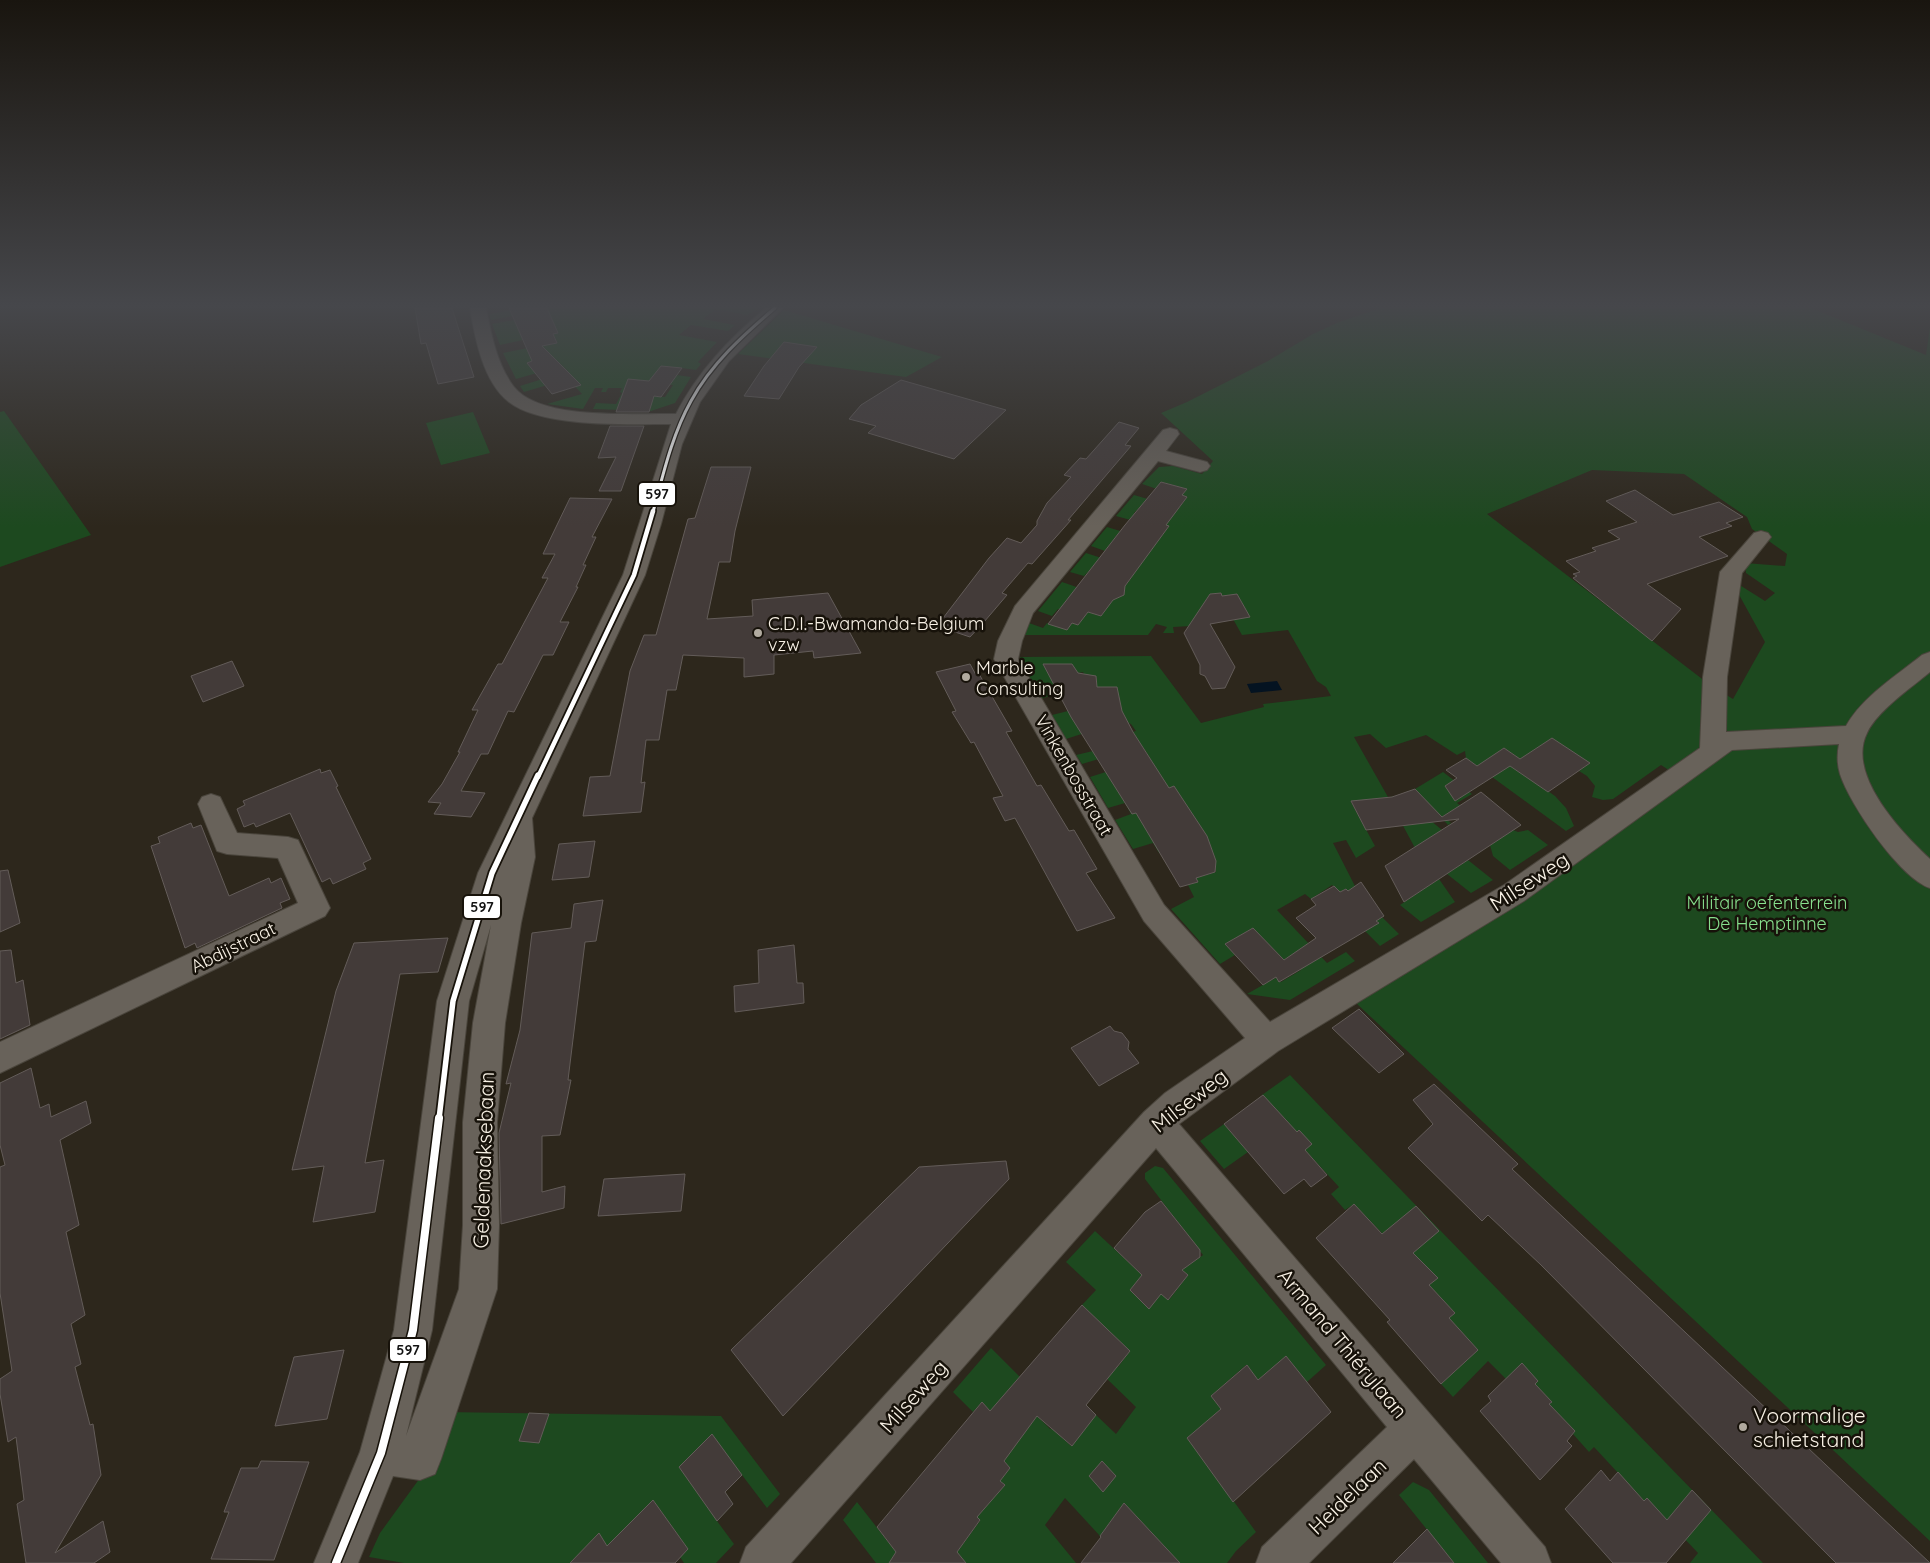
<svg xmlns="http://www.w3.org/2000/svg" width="1930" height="1563" font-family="Quicksand,sans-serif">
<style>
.green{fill:#1d491f;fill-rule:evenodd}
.water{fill:#041321}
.building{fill:#433b39;stroke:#635c59}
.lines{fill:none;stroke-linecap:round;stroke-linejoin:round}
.minor-casing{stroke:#4a453c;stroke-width:2}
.minor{fill:#68625a;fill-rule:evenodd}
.bus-1-far3-casing{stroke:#17120a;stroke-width:5.5}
.bus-1-far2-casing{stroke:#17120a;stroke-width:8}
.bus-1-far1-casing{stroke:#17120a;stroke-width:9}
.bus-1-casing{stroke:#17120a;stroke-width:11}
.bus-1-far3{stroke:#fff;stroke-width:3}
.bus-1-far2{stroke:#fff;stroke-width:4.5}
.bus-1-far1{stroke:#fff;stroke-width:5.5}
.bus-1{stroke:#fff;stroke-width:8}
.poi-dot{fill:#b1aa9f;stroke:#17120a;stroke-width:2}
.labels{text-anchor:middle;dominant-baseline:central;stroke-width:5;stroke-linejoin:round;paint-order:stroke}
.poi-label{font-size:18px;fill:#f8f1e5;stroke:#17120a;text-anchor:start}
.street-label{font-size:18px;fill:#f8f1e5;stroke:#17120a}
.park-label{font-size:18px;fill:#87df8d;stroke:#17120a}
.near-street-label{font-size:21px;fill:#f8f1e5;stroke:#17120a}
.near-poi-label{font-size:21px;fill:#f8f1e5;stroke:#17120a;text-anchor:start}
.line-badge{stroke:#17120a;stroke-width:2}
.pale-badge-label{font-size:14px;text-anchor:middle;font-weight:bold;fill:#111}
</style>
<rect width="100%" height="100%" fill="#2d271c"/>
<!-- green -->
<path class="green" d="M524,308H759L747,315L716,309L703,319L735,325L728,331L691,325L679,335L717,342L698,362L701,364L696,370L682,368L675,378L677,375L691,377L675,403L651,411L632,410L651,396L665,397L673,385L646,383L622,410L593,409L596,403L616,404L622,393L620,392L622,388H608L606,392H601L603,388H595L583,409L547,404L582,394L568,379L524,392L520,386L568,371L552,356L527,363L537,373L516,379L503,353L557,342L553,334L557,333L556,329L521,335L523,340L500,345L492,324L520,319L519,315L491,320L489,314Z
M1381,308H1811L1926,355L1930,327V1541L1356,1003L1678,776L1661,765L1613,799L1603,800L1592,797L1595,786L1587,776L1579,771L1590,763L1520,759L1504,748L1495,754L1555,796L1566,808L1574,826L1566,831L1466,758L1465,751L1457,755L1426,735L1386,748L1370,734L1354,737L1388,797L1351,802L1375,846L1356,858L1346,840L1333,843L1359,894L1399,934L1380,946L1365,931L1378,923L1376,920L1378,919L1346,889L1340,892L1332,885L1311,899L1305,894L1277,910L1327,963L1346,952L1355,961L1290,1000L1247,994L1277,977L1281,982L1301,970L1288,957L1284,960L1253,928L1225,944L1235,955L1220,964L1171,909L1194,897L1188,885L1198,882L1196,878L1216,872L1214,868C1219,858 1208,848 1202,840L1159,853L1153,843L1133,849L1115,820L1131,814L1125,803L1108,808L1090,777L1150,758L1142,746L1082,764L1076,755L1093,751L1089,744L1136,731L1131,724L1122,721L1066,739L1052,715L1068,711L1092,687L1097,686L1096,676H1085L1083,672L1078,673L1043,664L1057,688L1055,689L1058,693L1041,699L1026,673L1020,657L1151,656L1201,723L1264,707L1263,704L1331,696L1326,687L1317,681L1288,630L1242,635L1233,619L1249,617L1237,594L1222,596L1221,593L1210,594L1191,626L1173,627L1174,633H1163L1167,627L1156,624L1148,635H1022L1029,623L1043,628L1047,623L1067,630L1072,623L1078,625L1088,612L1101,616L1106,609H1058L1052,616L1038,611L1062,582C1075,586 1113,603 1124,594L1123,589L1132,577L1101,575L1089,571L1084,576L1070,572L1086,553L1114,562L1153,546L1117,535L1105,551L1091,546L1107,527L1127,533L1161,537L1169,526L1159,523L1160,513L1140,507L1134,513V521L1116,516L1134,495L1179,508L1187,497L1182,495L1187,489L1162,482L1157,489L1142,484L1159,467L1173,466L1202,474L1213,461L1161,413L1187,402L1268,361L1313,334L1339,322ZM1592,470L1684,474L1747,517L1752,529L1787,554L1785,566L1745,563L1746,573L1775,593L1765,601L1738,584L1737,591L1765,642L1733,699L1710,685L1487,514Z
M784,310L942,357L906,377L738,354Z
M4,411L91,535L0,567V412Z
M473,412L490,453L441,465L426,423Z
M1443,772L1472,794L1457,803L1467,811L1458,817L1451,811L1443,816L1451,823L1448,825L1415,789Z
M1394,796L1413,819L1424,815L1442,830L1415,848L1388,798Z
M1513,830L1518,832L1528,830L1548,845L1510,870L1493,856L1490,845Z
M1468,860L1493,880L1471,893L1447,874Z
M1439,879L1455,902L1421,922L1400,905Z
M1290,1075L1337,1124L1763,1563H1690L1698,1553L1647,1499L1644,1501L1594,1447L1589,1452L1573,1434L1575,1431L1549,1404L1552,1402L1535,1384L1538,1381L1506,1379L1488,1361L1453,1397L1441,1384L1478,1350L1449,1318L1455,1313L1429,1285L1437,1277L1414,1254L1407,1259L1354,1204L1345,1210L1331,1194L1339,1187L1305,1150L1312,1144L1287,1140L1289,1123L1262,1095Z
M1224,1124L1248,1152L1224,1169L1200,1141Z
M1155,1166L1163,1168L1326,1365L1307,1382L1286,1356L1258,1380L1246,1365L1211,1396L1221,1409L1188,1438L1256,1532L1236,1551L1227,1563H1180L1124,1503L1100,1536L1065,1498L1045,1525L1076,1563H959L957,1552L980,1521L977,1517L1004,1486L1000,1481L1010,1468L1004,1461L1018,1441L982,1402L973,1412L953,1392L991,1348L1020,1377L1010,1388L1050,1429L1052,1428L1071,1446L1096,1415L1116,1434L1136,1407L1105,1377L1115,1365L1118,1367L1130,1351L1082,1305L1096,1290L1066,1262L1095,1231L1169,1300L1188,1275L1182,1270L1203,1255L1145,1179V1173Z
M445,1412L721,1416L780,1494L767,1508L742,1475L725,1492L733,1504L717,1521L734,1544L716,1563H684L680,1557L688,1549L653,1500L616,1538L610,1551L599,1534L570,1563H404L369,1557L380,1533L425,1471Z
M1413,1482L1429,1490L1488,1563H1454L1399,1495Z
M857,1502L896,1552L893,1557L897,1563H876L843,1520Z"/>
<!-- water -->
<path class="water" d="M1277,681L1282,690L1251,693L1247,684Z"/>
<!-- building -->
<path class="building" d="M415,308H452L474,377L438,384L426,343L421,344Z
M509,308H547L558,333L553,334L557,343L542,346L581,385L552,394L527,363L532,361Z
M784,342L817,347L799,367L779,399L744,396L764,366Z
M661,366L682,368L661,397L654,396L649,412H616L628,379L649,381Z
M901,380L1006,410L954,459L868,433L876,426L849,419L861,405Z
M1119,422L1139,428L1125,445L1131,446L1068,520H1071L1032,564L1028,563L1002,593L1007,595L984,622L970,637L937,626L989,558L1007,538L1021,543L1037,525V521L1047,503L1071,477L1064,475L1080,458L1086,459Z
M610,426H644L621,491H599L616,457L598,458Z
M711,467H751L735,531L730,562H719L707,619L753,616L752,600L828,593L861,653L814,658L813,651L774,655V674L744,677V658L683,655L676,690H667L659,740H646L641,783L645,782L641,812L583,816L590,777L610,776L630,671L644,635H656L688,519L695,518Z
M1161,482L1187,489L1182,495L1187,497L1166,525L1169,526L1125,586L1124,595L1113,600L1101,616L1088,612L1078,625L1072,623L1067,630L1048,624L1125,525Z
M1635,490L1673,515L1719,502L1743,517L1726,523L1732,526L1699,537L1728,556L1647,584L1681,609L1652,641L1573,578L1577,576L1573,574L1580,572L1566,561L1596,551L1592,548L1620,539L1608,531L1637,522L1606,501Z
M570,498L612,499L592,537H596L583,565H586L576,587H578L560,622H569L553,655H543L514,712L508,711L488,754H481L461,791L485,793L471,817L434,814L441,803L428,802L442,784L460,752H458L478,710H472L498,664H502L548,578H542L555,554H543Z
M1221,593L1222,596L1237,594L1250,617L1210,624L1235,667L1225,688L1212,689L1205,676L1200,674V665L1184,633L1210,594Z
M232,661L244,686L203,702L191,676Z
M970,664L976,675L979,674L1012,731L1006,732L1037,786L1041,785L1069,831L1074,830L1097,869L1086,873L1115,918L1077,931L1015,818L1005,821L993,798L1003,796L974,742L971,743L952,712L956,711L936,672Z
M1043,664H1072L1078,673L1096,676L1097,687H1117L1122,711L1133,732L1169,788L1174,786L1207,836L1216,861L1215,872L1196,878L1198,882L1180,887L1136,813L1132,814L1071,717Z
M1552,738L1590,763L1548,792L1510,766L1455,801L1445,786L1457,778L1446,770L1466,758L1477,766L1504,748L1520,759Z
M320,769L321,773L330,770L338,786L336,787L371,859L363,863L366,869L333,884L330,878L322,882L290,813L256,827L254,823L244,827L237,809L245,805L243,801Z
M1415,789L1442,817L1481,792L1521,825L1404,902L1385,866L1459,819L1366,830L1351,801L1392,797Z
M191,823L193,828L201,825L229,896L269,878L271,883L281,878L290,899L280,903L282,908L197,948L195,943L185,948L151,846L160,843L158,837Z
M595,841L589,877L552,880L559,844Z
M8,870L20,923L0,932V871Z
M1361,882L1384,916L1376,921L1379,923L1279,982L1276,977L1263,985L1225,944L1253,928L1284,960L1316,938L1296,918L1316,905L1311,899L1334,886L1340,892L1346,889L1348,891Z
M603,900L596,941L585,942L568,1080H571L560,1135L542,1136V1192L565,1186L564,1208L501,1224L499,1133L511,1083L506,1084L520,1030L532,933L571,928L574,904Z
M448,938L438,972L400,974L365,1163L384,1160L375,1212L313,1222L324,1166L292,1170L336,991L354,943Z
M794,945L797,983H803L804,1003L735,1012L734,986L759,983L758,950Z
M11,950L16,983L23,980L30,1025L0,1039V951Z
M1359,1009L1404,1054L1379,1073L1332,1028Z
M1110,1026L1114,1031L1122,1033L1129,1042L1128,1049L1139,1063L1099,1086L1071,1048Z
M31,1068L40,1108L49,1104L51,1117L86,1101L91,1123L60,1140L79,1225L66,1232L85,1315L71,1324L81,1364L75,1367L90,1425L93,1424L101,1475L55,1553L103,1521L110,1552L94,1563H26L17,1504L24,1500L16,1437L8,1442L0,1394V1379L12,1371L0,1293V1167L5,1165L0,1145V1083Z
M1434,1084L1518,1164L1512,1169L1930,1563H1836L1541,1265L1488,1215L1482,1221L1408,1148L1433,1124L1413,1100Z
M1263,1095L1297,1132L1299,1130L1312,1144L1305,1150L1327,1175L1311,1187L1304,1179L1284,1194L1224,1124Z
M1006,1161L1009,1179L783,1416L731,1350L919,1167Z
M685,1174L681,1211L598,1216L604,1179Z
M1161,1201L1200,1250V1257L1182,1270L1188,1275L1168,1300L1161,1294L1149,1309L1130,1290L1142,1275L1114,1248L1145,1212Z
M1354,1204L1382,1234L1416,1206L1439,1231L1413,1253L1438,1278L1429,1285L1455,1313L1449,1318L1478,1350L1441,1384L1387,1322L1390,1320L1316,1238Z
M1082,1305L1130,1351L1086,1405L1096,1415L1072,1446L1037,1416L1004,1461L1010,1468L1000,1481L1005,1485L977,1517L980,1520L957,1552L966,1563H889L896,1552L877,1527L982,1402L990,1411Z
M344,1350L327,1419L275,1426L294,1357Z
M1286,1356L1331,1412L1233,1502L1187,1438L1221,1409L1211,1396L1247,1365L1258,1380Z
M1522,1363L1538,1381L1535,1384L1552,1402L1549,1404L1575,1431L1567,1441L1572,1446L1540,1480L1480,1411L1491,1401L1488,1396Z
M529,1413L549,1414L539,1443L519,1441Z
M712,1434L742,1475L725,1492L733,1504L717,1521L679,1467Z
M261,1461L309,1462L274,1560L211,1559L229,1512H224L241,1468H258Z
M1102,1461L1116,1476L1103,1492L1089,1476Z
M1601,1470L1610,1481L1618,1472L1644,1501L1647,1498L1667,1520L1692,1490L1711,1510L1666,1563H1613L1565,1509Z
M653,1500L688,1549L675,1563H570L599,1533L607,1546Z
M1124,1503L1180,1563H1081L1101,1537L1100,1536Z
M1427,1529L1454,1563H1393Z"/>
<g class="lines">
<defs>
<path id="minor" d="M470,308H486C491,334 497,365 514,387C541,421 636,413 676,414C698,371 730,338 766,308H783L729,361L700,402L682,444L661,524L645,575L532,818L535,857L521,923L505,1023L497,1122L499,1225L497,1289L441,1459L435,1474L420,1480L393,1476L358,1563H314L360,1452L394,1330L437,1001L478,873L623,575L671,424C630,424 542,428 509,402C483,382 475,338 470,308ZM491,925L473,1023L463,1122V1225L459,1289L406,1436L432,1330L469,1001Z
M1170,428L1177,430L1179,434L1166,451L1207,462L1210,466L1207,470L1200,472L1158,461L1033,613L1022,641L1018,659L1164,905L1270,1022L1504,885L1700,748L1703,677L1720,572L1754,533L1761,531L1768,533L1771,537L1742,573L1727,677L1726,732L1846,726C1863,696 1896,676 1922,655L1930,652V672C1911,688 1877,711 1867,733C1846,775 1902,833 1930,859V888C1900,878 1850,805 1840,774C1837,764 1837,754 1839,744L1732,750L1524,901L1278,1051L1179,1124L1545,1547L1551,1563H1501L1414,1459L1309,1563H1256L1262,1547L1387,1427L1156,1148L791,1563H740L746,1547L1144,1112L1165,1093L1245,1038L1144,921L994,659L998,641L1015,606L1163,430Z
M211,794L220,797L237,833L288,837L298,840L330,908L325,916L0,1073V1042L298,903L278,858L227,854L217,851L198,804L202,797Z"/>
</defs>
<!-- minor casing -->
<use href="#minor" class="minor-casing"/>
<!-- minor -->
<use href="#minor" class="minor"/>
<defs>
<path id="bus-1-far3" d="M653,512C663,475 672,435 691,401C711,364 743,335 775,308"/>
<path id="bus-1-far2" d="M538,777L634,575L653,511"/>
<path id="bus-1-far1" d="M439,1119L453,1001L492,873L538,775"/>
<path id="bus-1" d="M336,1563L381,1453L413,1330L439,1118"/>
</defs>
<!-- bus-1-far3 casing -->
<use href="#bus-1-far3" class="bus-1-far3-casing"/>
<!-- bus-1-far2 casing -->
<use href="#bus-1-far2" class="bus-1-far2-casing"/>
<!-- bus-1-far1 casing -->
<use href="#bus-1-far1" class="bus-1-far1-casing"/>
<!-- bus-1 casing -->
<use href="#bus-1" class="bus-1-casing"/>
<!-- bus-1-far3 -->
<use href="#bus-1-far3" class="bus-1-far3"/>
<!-- bus-1-far2 -->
<use href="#bus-1-far2" class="bus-1-far2"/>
<!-- bus-1-far1 -->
<use href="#bus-1-far1" class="bus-1-far1"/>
<!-- bus-1 -->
<use href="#bus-1" class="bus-1"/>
</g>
<!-- sky -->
<linearGradient id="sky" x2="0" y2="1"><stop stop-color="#19150f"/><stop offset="0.58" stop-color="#46474b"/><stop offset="1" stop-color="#46474b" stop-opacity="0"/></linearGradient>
<rect width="1930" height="527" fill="url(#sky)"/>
<!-- markers -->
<g class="poi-dot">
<circle cx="758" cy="633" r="5"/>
<circle cx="966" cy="677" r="5"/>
<circle cx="1743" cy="1427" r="5"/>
</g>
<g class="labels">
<!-- poi labels -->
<g class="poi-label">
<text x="768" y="623">C.D.I.-Bwamanda-Belgium<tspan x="768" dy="21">vzw</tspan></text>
<text x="976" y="667">Marble<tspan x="976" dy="21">Consulting</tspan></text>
</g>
<!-- street labels -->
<g class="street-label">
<text transform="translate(1074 775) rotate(60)">Vinkenbosstraat</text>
<text transform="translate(233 947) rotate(-26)">Abdijstraat</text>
</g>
<!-- park labels -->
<g class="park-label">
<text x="1767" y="902">Militair oefenterrein<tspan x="1767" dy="21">De Hemptinne</tspan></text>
</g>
<!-- near-street labels -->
<g class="near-street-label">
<text transform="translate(1529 881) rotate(-33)">Milseweg</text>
<text transform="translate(1189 1100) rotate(-38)">Milseweg</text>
<text transform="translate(483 1160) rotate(-88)">Geldenaaksebaan</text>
<text transform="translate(1343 1343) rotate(50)">Armand Thiérylaan</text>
<text transform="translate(913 1396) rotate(-48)">Milseweg</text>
<text transform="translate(1347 1496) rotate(-44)">Heidelaan</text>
</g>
<!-- near-poi labels -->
<g class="near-poi-label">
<text x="1753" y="1415">Voormalige<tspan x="1753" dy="24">schietstand</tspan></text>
</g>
</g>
<g class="line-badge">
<rect x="638" y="482" width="38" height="24" rx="5" fill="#fff"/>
<rect x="463" y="895" width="38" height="24" rx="5" fill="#fff"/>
<rect x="389" y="1338" width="38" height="24" rx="5" fill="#fff"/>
</g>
<g class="pale-badge-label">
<text x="657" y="499">597</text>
<text x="482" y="912">597</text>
<text x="408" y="1355">597</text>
</g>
</svg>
